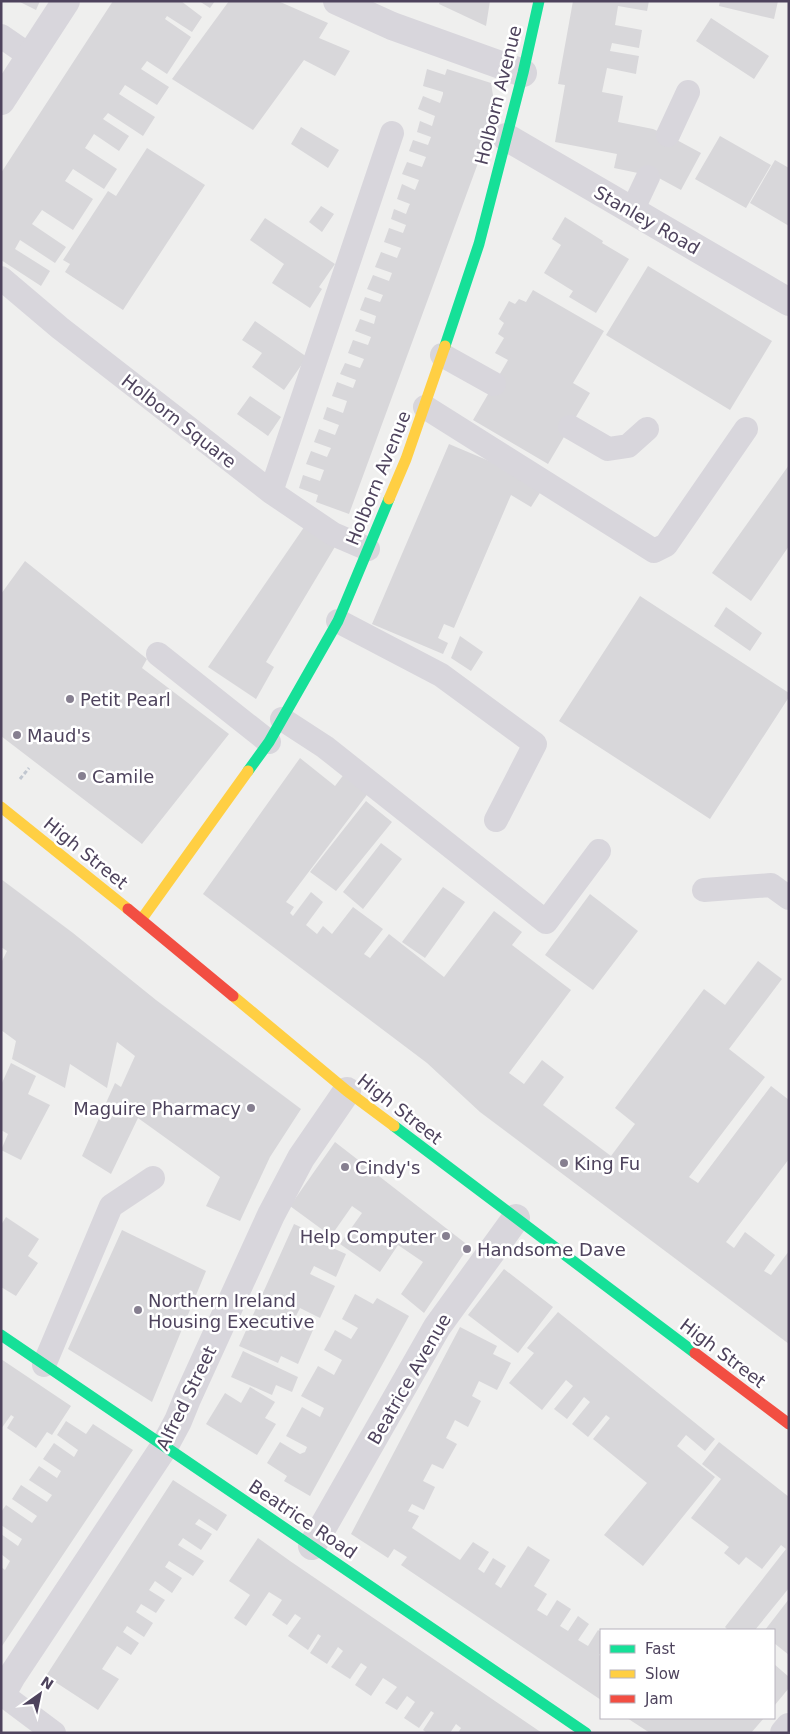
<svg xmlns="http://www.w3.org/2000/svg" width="790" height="1734" font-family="'DejaVu Sans',sans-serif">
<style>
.building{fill:#d8d7da}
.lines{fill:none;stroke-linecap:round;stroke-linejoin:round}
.path{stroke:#c1c7d0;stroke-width:3;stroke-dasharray:4 2.5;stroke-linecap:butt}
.lane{stroke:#d8d6dc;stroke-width:24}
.street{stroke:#d8d6dc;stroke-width:28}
.fast{stroke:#16e098;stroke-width:11}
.slow{stroke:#ffcf43;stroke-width:11}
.jam{stroke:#f24e42;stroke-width:11}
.poi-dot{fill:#867f90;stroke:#fff;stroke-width:2}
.labels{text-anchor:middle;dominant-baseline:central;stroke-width:5;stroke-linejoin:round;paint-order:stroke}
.street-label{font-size:18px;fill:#4e435d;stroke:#fff}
.poi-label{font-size:18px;fill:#4e435d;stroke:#fff;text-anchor:start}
</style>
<rect width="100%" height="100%" fill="#efefee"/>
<!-- building -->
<path class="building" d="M18,1H40L36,10Z
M113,1H181L202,17L192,32L167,16L165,19L191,37L167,74L147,61L141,69L169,87L157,105L125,85L119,94L155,117L143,136L108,113L103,119L129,136L119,151L94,134L85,148L117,169L104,189L73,169L65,181L93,199L73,230L42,210L32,224L66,247L55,263L20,240L15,249L50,271L41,286L1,260V173Z
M199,1H215L210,8Z
M229,1H278L328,23L319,38L350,51L335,76L304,60L253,130L172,79Z
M440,1H490L486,26L439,4Z
M573,1H649L647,11L618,6L615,25L642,30L639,48L612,43L610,51L639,56L637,67L636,74L607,68L602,92L623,96L618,122L653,129L673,138L701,153L681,190L657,177L614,168L617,154L555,142L565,85L558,84Z
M720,1H778L774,19L719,6Z
M711,18L769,56L754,79L696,41Z
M427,69L445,75L447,69L491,83L496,114L349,514L316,502L318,495L299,488L303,475L320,481L324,470L306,464L311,451L327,457L331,448L314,442L319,429L335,435L339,425L323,419L327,407L343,413L347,401L332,396L337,382L353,388L356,380L340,374L345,363L360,368L364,359L348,353L353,340L368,345L371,337L355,331L360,319L374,324L376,316L360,310L365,297L380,302L383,295L367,289L373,275L389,281L392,273L375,267L381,252L397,258L401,248L384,242L389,228L403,233L406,225L391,219L394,209L406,214L409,206L410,204L397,199L402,184L415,190L419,180L402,174L407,162L422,167L426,157L409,151L413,140L428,145L431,137L417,132L420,121L432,126L435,116L418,109L423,96L440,103L443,94V92L423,86Z
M301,127L339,150L328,168L291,144Z
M720,136L771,165L746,208L695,179Z
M147,148L205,185L123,310L65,272L70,264L63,260L108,191L116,196Z
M775,160L789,168V226L750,203Z
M321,206L334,214L322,232L309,222Z
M565,217L603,241L602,243L629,259L596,313L569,297L573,291L544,273L561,245L552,239Z
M265,218L335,264L319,287L322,289L310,308L272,283L284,264L250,240Z
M648,266L772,341L730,410L606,335Z
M533,290L604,331L573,383L590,393L548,464L473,420L508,360L495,353L504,338L498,334L504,323L499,319L509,301L515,304L519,299L526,302Z
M255,321L307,357L284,390L252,367L262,353L242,340Z
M250,396L281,417L268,436L237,414Z
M449,444L520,474L543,488L531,507L511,495L454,628L444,624L438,638L448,643L443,654L372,624Z
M789,465V546L751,601L712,573Z
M309,520L339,540L266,662L274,667L256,699L208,667Z
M25,561L147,659L142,668L229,734L142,844L1,736V594Z
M640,596L789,693V697L710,819L559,721Z
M726,607L762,633L750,651L714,626Z
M460,636L483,652L471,671L451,658Z
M300,758L335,786L345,773L369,792L286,902L294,907L290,913L293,916L311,892L323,902L306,925L317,934L323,926L332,934L353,907L383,929L364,954L370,958L389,934L444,977L494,911L522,932L512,945L571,990L509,1073L524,1084L542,1060L564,1077L543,1105L611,1156L635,1124L615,1108L704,989L725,1005L758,961L782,979L729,1049L765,1077L689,1177L698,1183L771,1086L789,1100V1159L726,1242L734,1248L745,1232L775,1255L764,1271L771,1275L789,1251V1344L480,1112L427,1063L203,894Z
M366,801L392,822L336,891L310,872Z
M381,843L402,859L363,909L343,892Z
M1,879L73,933L156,1000L301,1109L270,1157L240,1221L206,1206L220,1177L138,1118L111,1174L82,1156L115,1083L121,1087L135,1056L117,1042L107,1088L70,1064L65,1088L12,1059L16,1041L1,1030V963L7,951L1,947Z
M443,887L465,902L425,958L402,942Z
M590,894L638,931L593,990L545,955Z
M11,1063L36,1076L28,1094L50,1105L21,1160L1,1150L8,1134L1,1130V1085Z
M335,1142L469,1246L424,1313L401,1294L423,1262L398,1245L380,1272L340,1244L362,1213L352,1206L331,1236L290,1206Z
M6,1217L39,1239L28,1256L38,1263L16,1296L1,1287V1225Z
M294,1224L328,1240L326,1245L346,1254L336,1277L314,1266L310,1274L335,1286L320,1318L300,1308L294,1320L313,1330L298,1364L281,1356L278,1363L239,1346Z
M122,1230L206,1271L152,1402L68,1349Z
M504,1269L553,1307L518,1353L468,1315Z
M355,1294L373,1304L377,1298L409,1316L310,1496L284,1481L287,1476L267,1463L280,1442L300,1454L305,1452L307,1447L286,1436L302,1407L320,1417L324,1408L301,1396L318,1366L334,1375L342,1360L324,1350L335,1330L351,1339L358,1328L342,1319Z
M558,1312L715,1439L705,1451L686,1435L677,1446L715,1477L643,1566L604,1535L647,1483L593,1439L610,1418L606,1415L588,1437L572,1424L590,1402L584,1397L567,1419L554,1409L573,1386L566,1380L542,1410L509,1383L534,1353L527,1348Z
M460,1327L497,1346L493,1354L511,1363L497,1390L479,1381L472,1396L481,1401L468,1427L455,1420L446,1438L457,1444L443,1469L432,1464L423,1481L435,1487L424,1510L412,1504L408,1511L419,1516L412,1528L460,1560L473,1542L489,1552L478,1569L484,1573L493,1558L506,1566L495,1584L501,1588L528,1546L550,1560L534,1586L547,1594L537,1610L547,1616L557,1600L571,1609L560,1626L568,1631L578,1616L589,1624L578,1640L588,1646L598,1630L601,1632V1652L599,1655L601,1656V1700L401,1565L407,1557L394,1549L388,1558L351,1534Z
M243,1351L298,1377L292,1392L276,1385L272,1395L231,1377Z
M1,1359L71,1406L52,1435L47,1432L36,1448L7,1428L14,1417L11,1415L1,1429Z
M250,1387L275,1402L265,1418L276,1424L257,1455L206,1424L225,1393L241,1403Z
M66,1421L86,1434L93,1424L133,1450L2,1646L1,1567L5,1570L10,1561L1,1554V1534L18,1546L22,1539L1,1525V1512L6,1505L32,1523L37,1516L12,1499L21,1485L47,1502L52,1495L29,1480L39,1466L57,1478L61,1471L43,1459L54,1443L74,1457L78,1450L57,1435Z
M719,1442L789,1497V1588L755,1630H728L725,1627L786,1549L781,1545L762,1569L746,1557L739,1565L724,1553L729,1547L691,1518L721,1479L702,1464Z
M173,1480L227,1515L217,1531L199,1519L195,1524L212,1534L201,1550L183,1538L178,1545L204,1561L193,1576L169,1561L165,1567L182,1578L172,1593L155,1581L149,1590L165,1600L156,1613L141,1604L136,1612L153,1623L144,1637L127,1626L123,1632L139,1643L131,1655L117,1646L102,1669L119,1679L98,1710L46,1676Z
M258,1538L290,1561L542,1733H458L461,1728L456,1724L450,1733H427L423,1730L434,1713L431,1711L419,1728L404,1718L415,1702L407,1696L397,1710L385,1703L397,1687L383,1678L371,1696L355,1685L367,1667L361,1663L350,1679L331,1667L343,1651L338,1647L327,1664L310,1653L321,1636L318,1634L308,1650L288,1636L301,1618L295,1614L287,1625L272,1615L282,1600L269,1592L246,1626L234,1618L250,1595L229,1581Z
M789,1599V1655L774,1643V1630H765Z
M774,1664L789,1677V1688L774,1706Z
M627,1718H764L751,1733H650Z"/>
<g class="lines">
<!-- path -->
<path class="path" d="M20,779L29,768"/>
<!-- lane -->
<path class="lane" d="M1,36L30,56
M668,135L688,92
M632,211L648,177
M1,278L60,328L271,492L333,534L368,549
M442,355L494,384
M425,407L654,551L666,545L746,429
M570,427L608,449L628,446L647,429
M271,492L392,133
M338,621L441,675L535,744L496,820
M158,654L269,742
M282,719L325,747L546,922L599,851
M704,890L771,885L789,898
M44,1365L111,1206L153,1178
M2,1694L54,1733"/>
<!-- street -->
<path class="street" d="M337,1L392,26L523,73
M1,101L66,1
M506,137L789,302
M312,1546L437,1327L516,1218
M2,1694L12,1676L164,1447L178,1421L187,1399L271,1215L301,1158L347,1091
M784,1733L789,1727"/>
<!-- fast -->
<path class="fast" d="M445,346L479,244L523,73L539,1
M248,771L269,742L338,621L389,499
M394,1126L695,1353
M1,1335L586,1733"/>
<!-- slow -->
<path class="slow" d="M389,499L406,459L445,346
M1,807L128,909
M141,920L248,771
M233,996L347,1091L394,1126"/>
<!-- jam -->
<path class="jam" d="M128,909L233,996
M695,1353L789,1424"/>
</g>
<!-- markers -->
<g class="poi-dot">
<circle cx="70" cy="699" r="5"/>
<circle cx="17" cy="735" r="5"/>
<circle cx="82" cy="776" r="5"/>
<circle cx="251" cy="1108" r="5"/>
<circle cx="564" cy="1163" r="5"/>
<circle cx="345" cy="1167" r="5"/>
<circle cx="446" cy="1236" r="5"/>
<circle cx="467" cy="1249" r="5"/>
<circle cx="138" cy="1310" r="5"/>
</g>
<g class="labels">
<!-- street labels -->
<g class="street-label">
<text transform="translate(498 95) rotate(-76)">Holborn Avenue</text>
<text transform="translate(647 220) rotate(30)">Stanley Road</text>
<text transform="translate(179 421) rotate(38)">Holborn Square</text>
<text transform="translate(378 478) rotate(-68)">Holborn Avenue</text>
<text transform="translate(86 853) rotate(39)">High Street</text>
<text transform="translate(400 1109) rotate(38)">High Street</text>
<text transform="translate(723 1353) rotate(37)">High Street</text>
<text transform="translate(409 1379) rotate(-60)">Beatrice Avenue</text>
<text transform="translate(186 1398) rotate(-64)">Alfred Street</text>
<text transform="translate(303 1519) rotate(34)">Beatrice Road</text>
</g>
<!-- poi labels -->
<g class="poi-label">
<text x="80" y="699">Petit Pearl</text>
<text x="27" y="735">Maud's</text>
<text x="92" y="776">Camile</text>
<text x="241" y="1108" text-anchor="end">Maguire Pharmacy</text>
<text x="574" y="1163">King Fu</text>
<text x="355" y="1167">Cindy's</text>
<text x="436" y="1236" text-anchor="end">Help Computer</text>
<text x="477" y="1249">Handsome Dave</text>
<text x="148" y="1300">Northern Ireland<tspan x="148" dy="21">Housing Executive</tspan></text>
</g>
</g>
<!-- border -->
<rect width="790" height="1734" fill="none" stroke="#4e435d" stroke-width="5"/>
<!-- legend -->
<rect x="600" y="1629" width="175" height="90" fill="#ffffff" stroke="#b8b4be"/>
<rect x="610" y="1645" width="25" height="8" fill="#16e098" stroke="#b8b4be"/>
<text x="645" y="1654" font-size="15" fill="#4e435d">Fast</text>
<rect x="610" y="1670" width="25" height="8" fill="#ffcf43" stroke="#b8b4be"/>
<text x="645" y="1679" font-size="15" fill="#4e435d">Slow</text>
<rect x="610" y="1695" width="25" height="8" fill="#f24e42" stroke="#b8b4be"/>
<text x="645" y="1704" font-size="15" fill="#4e435d">Jam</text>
<!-- north arrow -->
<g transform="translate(40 1694) rotate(33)" stroke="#ffffff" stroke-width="4" paint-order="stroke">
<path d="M0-4L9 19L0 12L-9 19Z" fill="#4e435d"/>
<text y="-8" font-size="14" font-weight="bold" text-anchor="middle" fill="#4e435d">N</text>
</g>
</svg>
